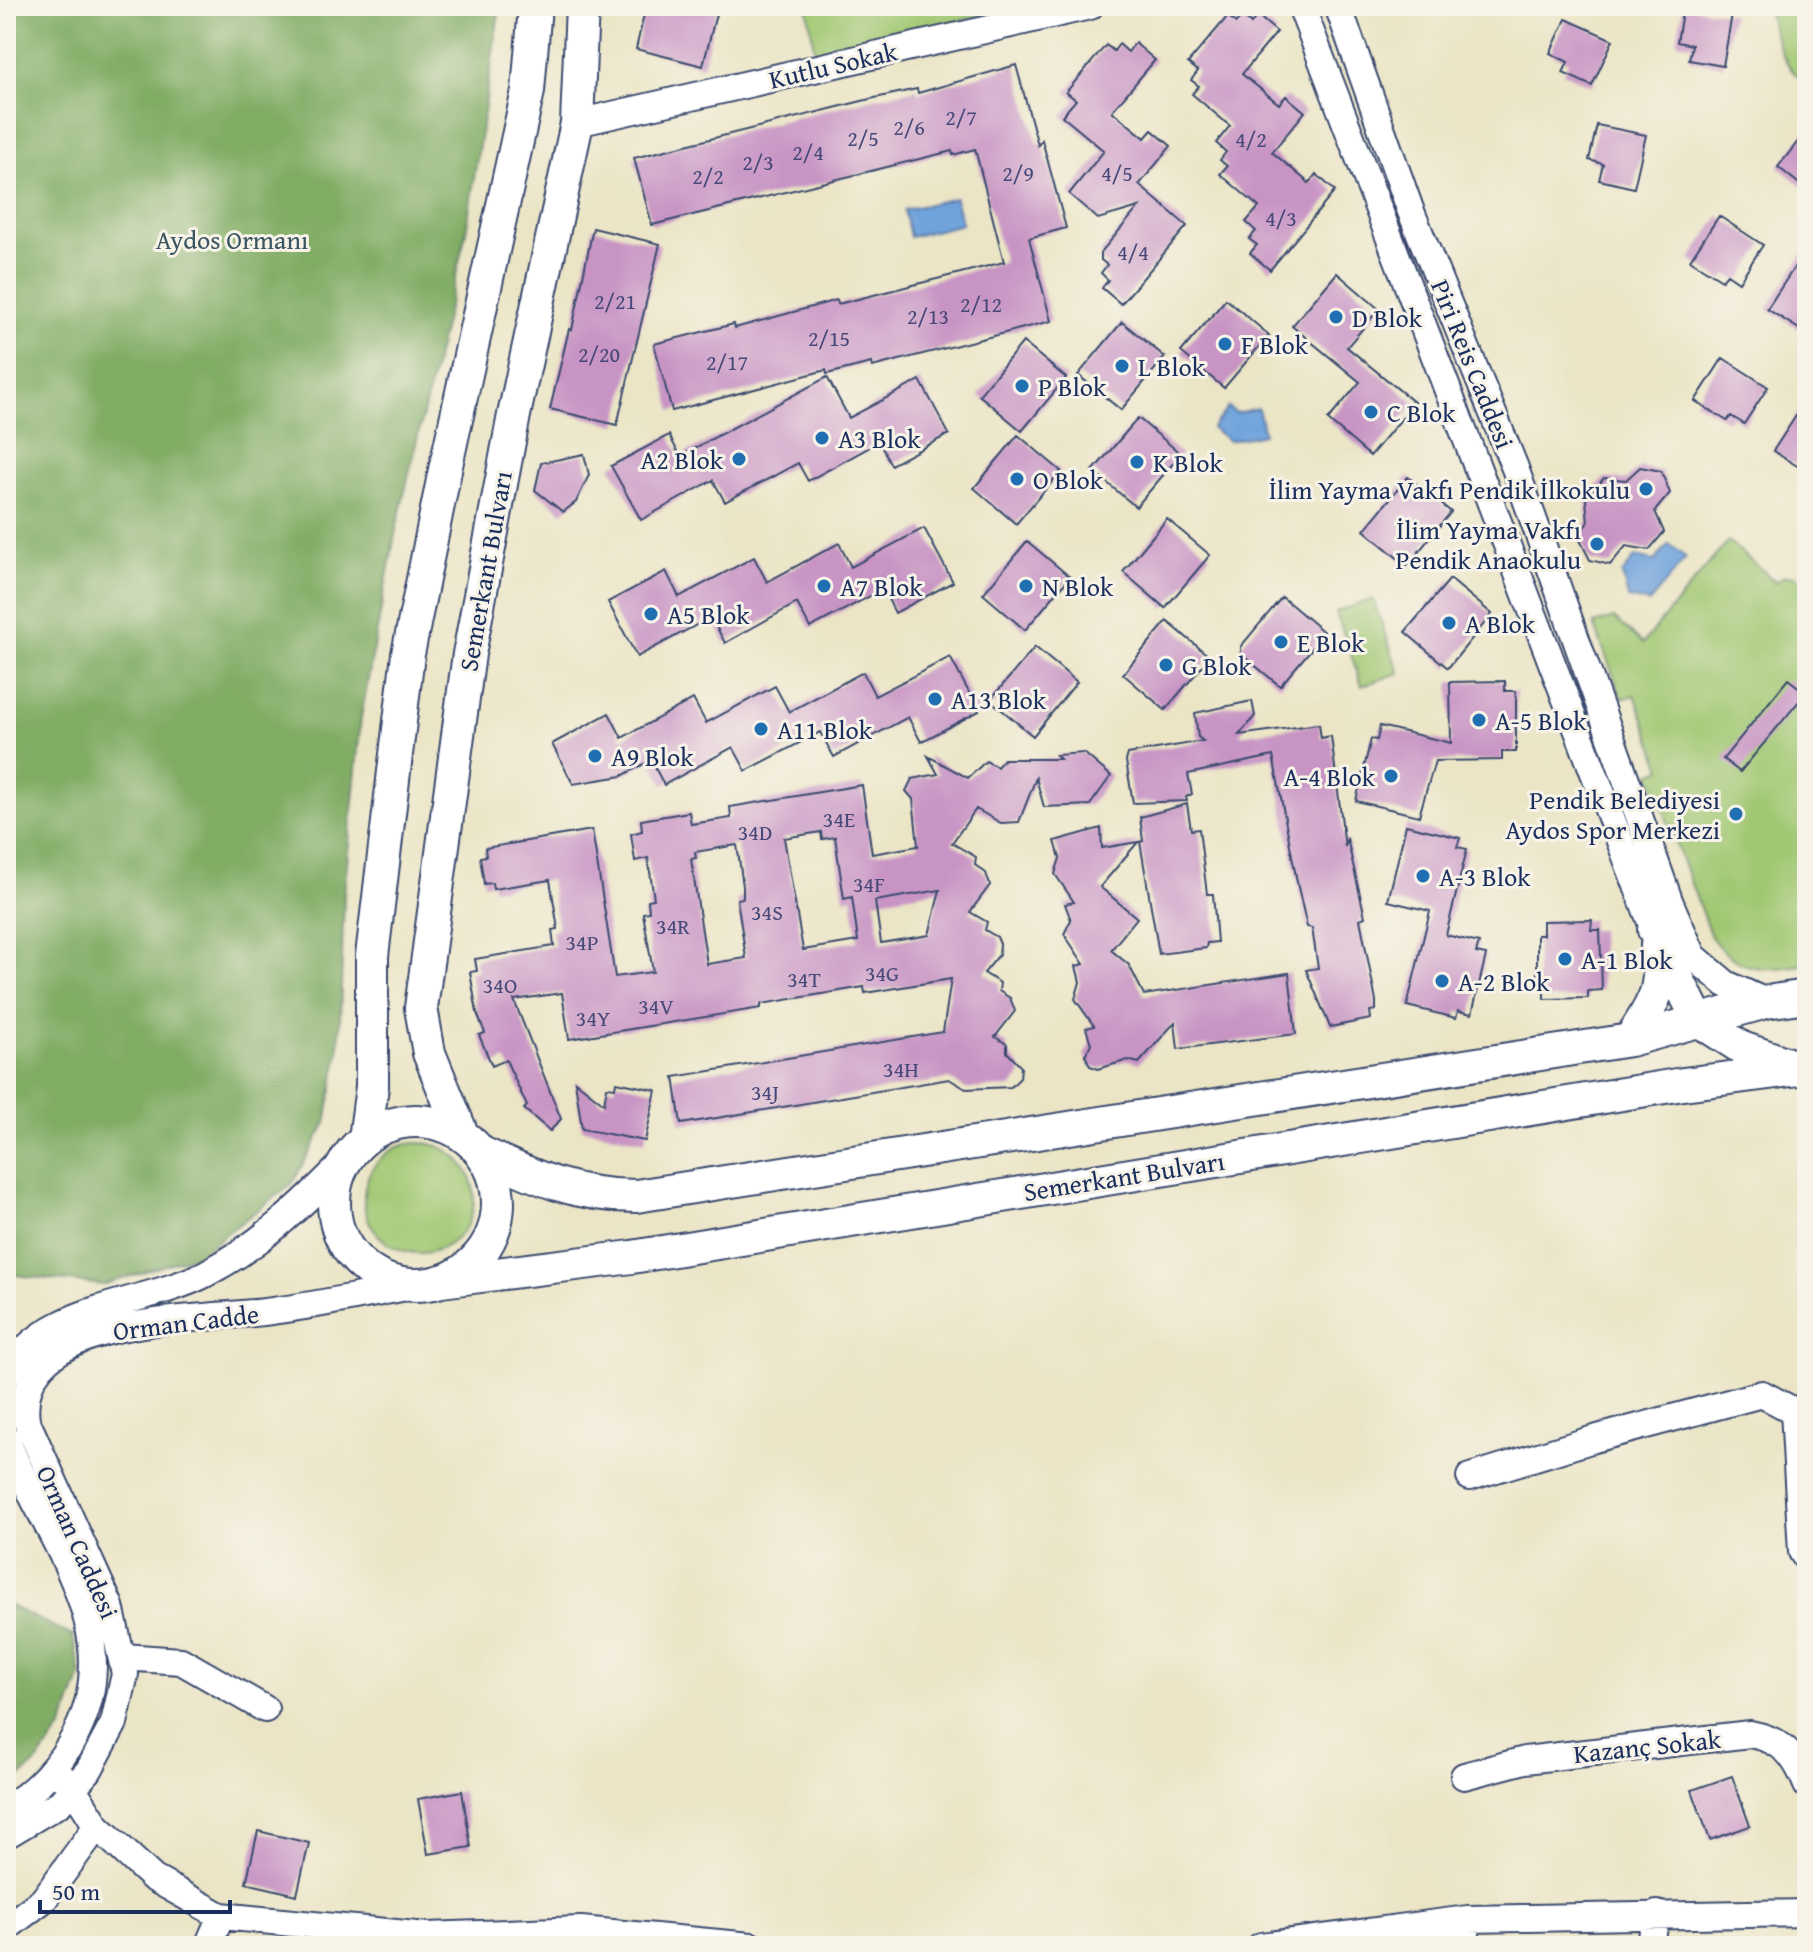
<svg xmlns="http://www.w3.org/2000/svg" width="1813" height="1952" font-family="'Gentium Book Plus',serif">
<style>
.green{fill:#a0c772;stroke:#5e7b68;stroke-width:2}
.forest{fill:#80ac64;stroke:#4e6e61;stroke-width:2}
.water{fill:#70a3dc;stroke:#46699d;stroke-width:2}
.building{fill:#c894c4;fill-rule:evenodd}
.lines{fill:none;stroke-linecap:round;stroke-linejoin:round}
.minor-casing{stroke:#3a4a6e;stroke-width:30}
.major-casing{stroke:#3a4a6e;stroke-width:36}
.minor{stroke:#fff;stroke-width:26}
.major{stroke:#fff;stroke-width:32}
.poi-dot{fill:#1f6fb2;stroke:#f7f3e8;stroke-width:3}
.labels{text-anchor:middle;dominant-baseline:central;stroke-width:6;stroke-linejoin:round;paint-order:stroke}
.number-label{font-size:22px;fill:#464878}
.street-label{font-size:26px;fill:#1b2f5e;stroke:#f7f3e8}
.park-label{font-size:26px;fill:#3c5563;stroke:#f7f3e8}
.poi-label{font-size:26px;fill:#1b2f5e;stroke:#f7f3e8;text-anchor:start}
</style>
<rect width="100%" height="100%" fill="#f7f3e8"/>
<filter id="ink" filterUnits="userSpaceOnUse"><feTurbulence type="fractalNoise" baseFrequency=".0125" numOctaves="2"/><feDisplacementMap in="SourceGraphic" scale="16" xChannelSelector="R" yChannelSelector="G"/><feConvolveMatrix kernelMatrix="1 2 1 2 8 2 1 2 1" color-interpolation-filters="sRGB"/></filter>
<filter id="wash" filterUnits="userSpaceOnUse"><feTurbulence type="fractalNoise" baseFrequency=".006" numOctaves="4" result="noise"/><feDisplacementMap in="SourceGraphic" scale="32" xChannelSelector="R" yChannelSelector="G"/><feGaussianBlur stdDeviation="1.8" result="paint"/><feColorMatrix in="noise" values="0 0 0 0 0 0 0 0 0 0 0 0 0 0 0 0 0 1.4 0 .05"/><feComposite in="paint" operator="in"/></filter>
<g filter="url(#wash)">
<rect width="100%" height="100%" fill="#ebe5c6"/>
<!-- green -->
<path class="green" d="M807,6H980L982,15L816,59Z
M1767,6H1807V83C1780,67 1775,34 1767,6Z
M1728,541L1776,582L1784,576H1795L1807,585V964C1765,971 1739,974 1711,937L1650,774L1662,769L1635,695L1622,699L1594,624L1614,618L1643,643Z
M1373,599L1399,673L1362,686L1336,612Z
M364 1198a55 55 0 1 1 110 0a55 55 0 1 1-110 0Z"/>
<!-- forest -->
<path class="forest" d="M6,6H500L466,232L396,529L361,717L344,894L339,1051L326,1123L292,1184L199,1254L103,1285L6,1274Z
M6,1604L73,1636L81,1675L62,1727L38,1761L6,1790Z"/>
<!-- water -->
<path class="water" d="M955,198L962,224L910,237L904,210Z
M1228,407L1236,413L1258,408L1264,434L1229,441L1212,428Z
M1669,544L1686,558L1649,603L1628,598L1622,574L1635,557L1655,561Z"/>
<g id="blocks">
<!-- building -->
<path class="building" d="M646,6H718L703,66L636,49Z
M1683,6L1732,14L1723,66L1689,60L1692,45L1677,42Z
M1257,15L1277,32L1242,74L1279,104L1286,96L1305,112L1272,152L1309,183L1316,174L1335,191L1270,270L1250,253L1257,245L1249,239L1256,231L1246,222L1259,207L1220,174L1227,166L1220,160L1226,152L1216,143L1230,126L1192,94L1199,86L1191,80L1198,71L1188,63L1228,16L1236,23L1242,16L1251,24Z
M1566,19L1613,40L1592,86L1563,73L1568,62L1550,53Z
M1135,43L1155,60L1112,111L1145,138L1152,130L1171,146L1139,185L1187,226L1121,304L1102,288L1108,280L1101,273L1107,265L1101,260V252L1139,207L1098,219L1069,194L1104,151L1062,116L1076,100L1066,92L1106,45L1114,51L1119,44L1128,52Z
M1016,65L1038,145L1042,140L1066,228L1029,238L1051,321L872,367L871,363L827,374L826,370L672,411L654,344L734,324L735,328L837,300L838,304L1004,262L975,149L953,155L952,151L652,225L634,158L870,99L917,89L918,93Z
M1597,125L1646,135L1634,188L1599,180L1603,164L1589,160Z
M1807,130V190L1778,167Z
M1719,216L1763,245L1739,282L1727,274L1722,280L1690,260Z
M593,228L660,244L617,425L550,409L569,329L572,330Z
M1807,248V319L1799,329L1767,309Z
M1337,273L1379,309L1347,347L1415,403L1370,456L1328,420L1360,382L1292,326Z
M1226,299L1269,335L1224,388L1181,352Z
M1122,322L1165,357L1121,410L1078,375Z
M1023,342L1066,378L1022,431L979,395Z
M1723,358L1768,387L1744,424L1731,416L1727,421L1695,401Z
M827,377L849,418L920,380L949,434L891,465L879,442L808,481L798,463L725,502L713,480L641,520L611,466L669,435L680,456Z
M1807,399V472L1773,451Z
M1138,418L1181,454L1136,507L1093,471Z
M1018,435L1061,471L1016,524L974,488Z
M584,454L589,475L576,502L563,512L535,490L541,463Z
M1640,467L1661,471L1670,493L1655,511L1664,532L1649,550L1626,546L1610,565L1590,560L1578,536L1588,522L1586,499L1604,478L1626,480Z
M1408,477L1451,512L1407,566L1364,530Z
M1167,519L1210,555L1165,608L1123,572Z
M924,528L953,582L895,613L883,589L810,628L797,603L725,643L711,617L637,657L608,602L666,571L679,597L754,557L767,582L839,543L851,567Z
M1027,541L1070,577L1025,630L983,594Z
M1450,579L1492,614L1448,668L1405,632Z
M1282,597L1325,633L1280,686L1241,654V646Z
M1167,621L1210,657L1165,710L1123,674Z
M1035,647L1077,682L1033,736L990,700Z
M950,657L979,711L921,742L908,717L834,757L820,732L746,771L733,747L664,785L651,760L622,776L573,784L552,744L609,713L622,738L693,699L706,723L775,686L789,712L863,672L875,696Z
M1788,679L1806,693L1740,772L1723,759Z
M1505,681V691H1516V752H1502V760L1435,761L1419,816L1356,801L1371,739L1377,740L1380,726L1451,743L1450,682Z
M1252,701L1255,716L1239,735L1319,724L1321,738L1331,736L1345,847L1347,838L1365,917L1360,919L1376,1001V1010L1370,1011L1371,1019L1330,1027L1306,970L1318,968L1312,928L1307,927L1298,887L1273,756L1188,774L1192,794L1186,797L1187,801L1133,803L1126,761L1128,754L1203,741L1198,737L1195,713Z
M1084,753L1111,776L1090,805L1044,807L1036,778L1019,822L1001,823L976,809L952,843L976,857L975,865L986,873L990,885L970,912L987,922L985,930L997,937L1000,944L999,955L984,973L1000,983L999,991L1010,998L1015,1011L995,1037L1007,1044V1052L1021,1067L1020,1078L1011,1087L966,1089L949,1079L681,1124L674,1077L943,1032L951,979L865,993L864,987L761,1004V1008L569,1039L562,993L514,1000L561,1119L550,1131L524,1109L527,1106L506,1060L492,1066L479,1035L485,1033L477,1013L470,972L477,971L475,959L554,946L552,930L558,929L550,880L493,889L492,883L484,884L480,857L486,856L485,848L592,830L615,977L653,972L643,913L649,912L648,900L654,899L648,858L635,861L631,834L642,831L641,820L689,812L691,824L731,818L730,807L862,785L872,854L918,846L913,799L906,791L912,779L938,774L928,756L968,778L986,761L997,767L1004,759H1060L1056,755ZM821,832L822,839L835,837L844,899L852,897L858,941L803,950L784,838ZM737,845L743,886V898L737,899L746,958L707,964L691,859L696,858L695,852ZM940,890L929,935L881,943L875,901Z
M1187,804L1191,830L1199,829L1207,894H1213L1217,942L1207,943L1206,948L1159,954L1140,842L1143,841L1140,817Z
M1406,825L1460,838L1457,847L1467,849L1446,935L1479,943L1476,953L1486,955L1472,1014L1458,1011L1456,1018L1407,1006L1430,911L1388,901Z
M1101,828L1102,848L1138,842L1100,887L1137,918L1111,950L1129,965L1144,995L1289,973L1296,1034L1178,1049L1175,1022L1139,1063L1128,1060L1098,1069L1090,1066L1085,1055L1091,1044L1086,1028L1094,1026L1075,999L1080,982L1076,966L1084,964L1064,934L1071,920L1065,904L1074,902L1055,874L1060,858L1055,841Z
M1592,920L1591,930H1600L1602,990L1588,991V998L1544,999V985H1537V935H1543V921Z
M575,1081L604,1104L607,1087L615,1088L616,1082L656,1090L645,1141L582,1129Z
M1732,1776L1750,1826L1710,1840L1692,1790Z
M462,1791L471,1847L428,1854L418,1799Z
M258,1831L309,1843L297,1895L246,1883Z"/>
</g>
</g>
<g filter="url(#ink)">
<use href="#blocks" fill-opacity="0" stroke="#3a4a6e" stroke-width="2"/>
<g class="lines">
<defs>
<path id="minor" d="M1301,6L1654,930
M1338,6L1410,209L1515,468L1670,903L1693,956L1726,984L1766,1002
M577,123L1090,6
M6,1374C47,1303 140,1307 205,1274C261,1245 304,1203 348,1158
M6,1438C42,1535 130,1628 76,1734C60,1765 35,1792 6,1809
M1470,1477L1594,1439L1762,1394L1794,1411L1802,1552L1807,1559
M123,1657L181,1661L265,1709
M54,1768L74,1790L97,1826L153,1878L221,1916L427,1936L581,1930L751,1946
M1464,1776L1525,1760L1750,1734C1783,1740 1795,1755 1807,1785
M6,1835L60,1803L89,1770L114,1723L125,1674L110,1606L26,1420C12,1312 203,1321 272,1311C320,1305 368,1294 417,1285
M6,1928L44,1899L97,1826
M208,1946L221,1916
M1261,1946L1468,1919L1807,1913
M1464,1946L1468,1919
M1650,1946L1657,1914"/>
<path id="major" d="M1654,930L1698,1020L1742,1048L1791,1065
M1630,1040C1654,1002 1664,991 1657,945
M334 1203a82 82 0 1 1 164 0a82 82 0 1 1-164 0Z
M462,1134L429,1053L421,1008L469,654L514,415L577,123L582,6
M365,1139L372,1087V956L408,654L445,470L528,91L535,6
M482,1153C537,1178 575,1196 636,1196L1630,1040L1766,1002L1807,996
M441,1281L632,1257L1683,1084L1807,1068"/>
</defs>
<!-- minor casing -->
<use href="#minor" class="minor-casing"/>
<!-- major casing -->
<use href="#major" class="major-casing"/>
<!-- minor -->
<use href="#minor" class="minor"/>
<!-- major -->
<use href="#major" class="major"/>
</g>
</g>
<!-- markers -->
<g class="poi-dot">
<circle cx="1336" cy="317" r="8"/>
<circle cx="1225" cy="344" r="8"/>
<circle cx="1122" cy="366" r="8"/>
<circle cx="1022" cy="386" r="8"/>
<circle cx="1371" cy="412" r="8"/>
<circle cx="822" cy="438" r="8"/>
<circle cx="739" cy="459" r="8"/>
<circle cx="1137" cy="462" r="8"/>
<circle cx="1017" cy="479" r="8"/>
<circle cx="1646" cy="489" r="8"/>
<circle cx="1597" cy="544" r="8"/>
<circle cx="824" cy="586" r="8"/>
<circle cx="1026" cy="586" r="8"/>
<circle cx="651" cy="614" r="8"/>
<circle cx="1449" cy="623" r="8"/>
<circle cx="1281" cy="642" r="8"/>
<circle cx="1166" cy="665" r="8"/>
<circle cx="935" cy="699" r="8"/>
<circle cx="1479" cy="720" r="8"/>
<circle cx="761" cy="729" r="8"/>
<circle cx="595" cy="756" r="8"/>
<circle cx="1391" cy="776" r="8"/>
<circle cx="1736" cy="814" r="8"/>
<circle cx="1423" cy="876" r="8"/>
<circle cx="1565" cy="959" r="8"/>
<circle cx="1442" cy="981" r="8"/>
</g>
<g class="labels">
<!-- number labels -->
<g class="number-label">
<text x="961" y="117">2/7</text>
<text x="909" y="127">2/6</text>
<text x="863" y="138">2/5</text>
<text x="1251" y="139">4/2</text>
<text x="808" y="152">2/4</text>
<text x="758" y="162">2/3</text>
<text x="1018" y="173">2/9</text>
<text x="1117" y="173">4/5</text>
<text x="708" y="176">2/2</text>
<text x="1281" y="218">4/3</text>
<text x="1133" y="252">4/4</text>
<text x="615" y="301">2/21</text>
<text x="981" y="304">2/12</text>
<text x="928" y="316">2/13</text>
<text x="829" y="338">2/15</text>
<text x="599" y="354">2/20</text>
<text x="727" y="362">2/17</text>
<text x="839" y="819">34E</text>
<text x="755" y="832">34D</text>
<text x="869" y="884">34F</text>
<text x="767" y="912">34S</text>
<text x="673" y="926">34R</text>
<text x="582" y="942">34P</text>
<text x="882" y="973">34G</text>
<text x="804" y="979">34T</text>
<text x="500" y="985">34O</text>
<text x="656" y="1006">34V</text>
<text x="593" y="1018">34Y</text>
<text x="901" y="1069">34H</text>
<text x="765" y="1092">34J</text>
</g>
<!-- street labels -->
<g class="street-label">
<text transform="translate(833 65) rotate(-13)">Kutlu Sokak</text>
<text transform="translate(1473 364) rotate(68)">Piri Reis Caddesi</text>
<text transform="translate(485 571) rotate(-80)">Semerkant Bulvarı</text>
<text transform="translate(1124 1176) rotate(-9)">Semerkant Bulvarı</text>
<text transform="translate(186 1322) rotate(-7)">Orman Cadde</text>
<text transform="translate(78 1542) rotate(66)">Orman Caddesi</text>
<text transform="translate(1647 1746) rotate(-6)">Kazanç Sokak</text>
</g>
<!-- park labels -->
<g class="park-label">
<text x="232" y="239">Aydos Ormanı</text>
</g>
<!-- poi labels -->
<g class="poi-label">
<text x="1352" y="317">D Blok</text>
<text x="1241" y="344">F Blok</text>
<text x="1138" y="366">L Blok</text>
<text x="1038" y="386">P Blok</text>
<text x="1387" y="412">C Blok</text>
<text x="838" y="438">A3 Blok</text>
<text x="723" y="459" text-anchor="end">A2 Blok</text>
<text x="1153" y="462">K Blok</text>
<text x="1033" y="479">O Blok</text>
<text x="1630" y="489" text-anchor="end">İlim Yayma Vakfı Pendik İlkokulu</text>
<text x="1581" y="529" text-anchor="end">İlim Yayma Vakfı<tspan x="1581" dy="30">Pendik Anaokulu</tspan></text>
<text x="840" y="586">A7 Blok</text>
<text x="1042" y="586">N Blok</text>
<text x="667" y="614">A5 Blok</text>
<text x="1465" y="623">A Blok</text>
<text x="1297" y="642">E Blok</text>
<text x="1182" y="665">G Blok</text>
<text x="951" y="699">A13 Blok</text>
<text x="1495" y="720">A-5 Blok</text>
<text x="777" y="729">A11 Blok</text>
<text x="611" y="756">A9 Blok</text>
<text x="1375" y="776" text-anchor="end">A-4 Blok</text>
<text x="1720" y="799" text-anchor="end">Pendik Belediyesi<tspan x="1720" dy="30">Aydos Spor Merkezi</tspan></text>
<text x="1439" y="876">A-3 Blok</text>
<text x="1581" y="959">A-1 Blok</text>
<text x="1458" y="981">A-2 Blok</text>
</g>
</g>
<!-- margin -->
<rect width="1813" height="1952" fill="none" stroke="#f7f3e8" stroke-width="32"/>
<!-- scale -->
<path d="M40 1900v12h190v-12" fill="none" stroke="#1b2f5e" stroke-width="4"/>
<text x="52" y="1900" font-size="24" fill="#1b2f5e" stroke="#f7f3e8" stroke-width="6" paint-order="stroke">50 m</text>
</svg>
